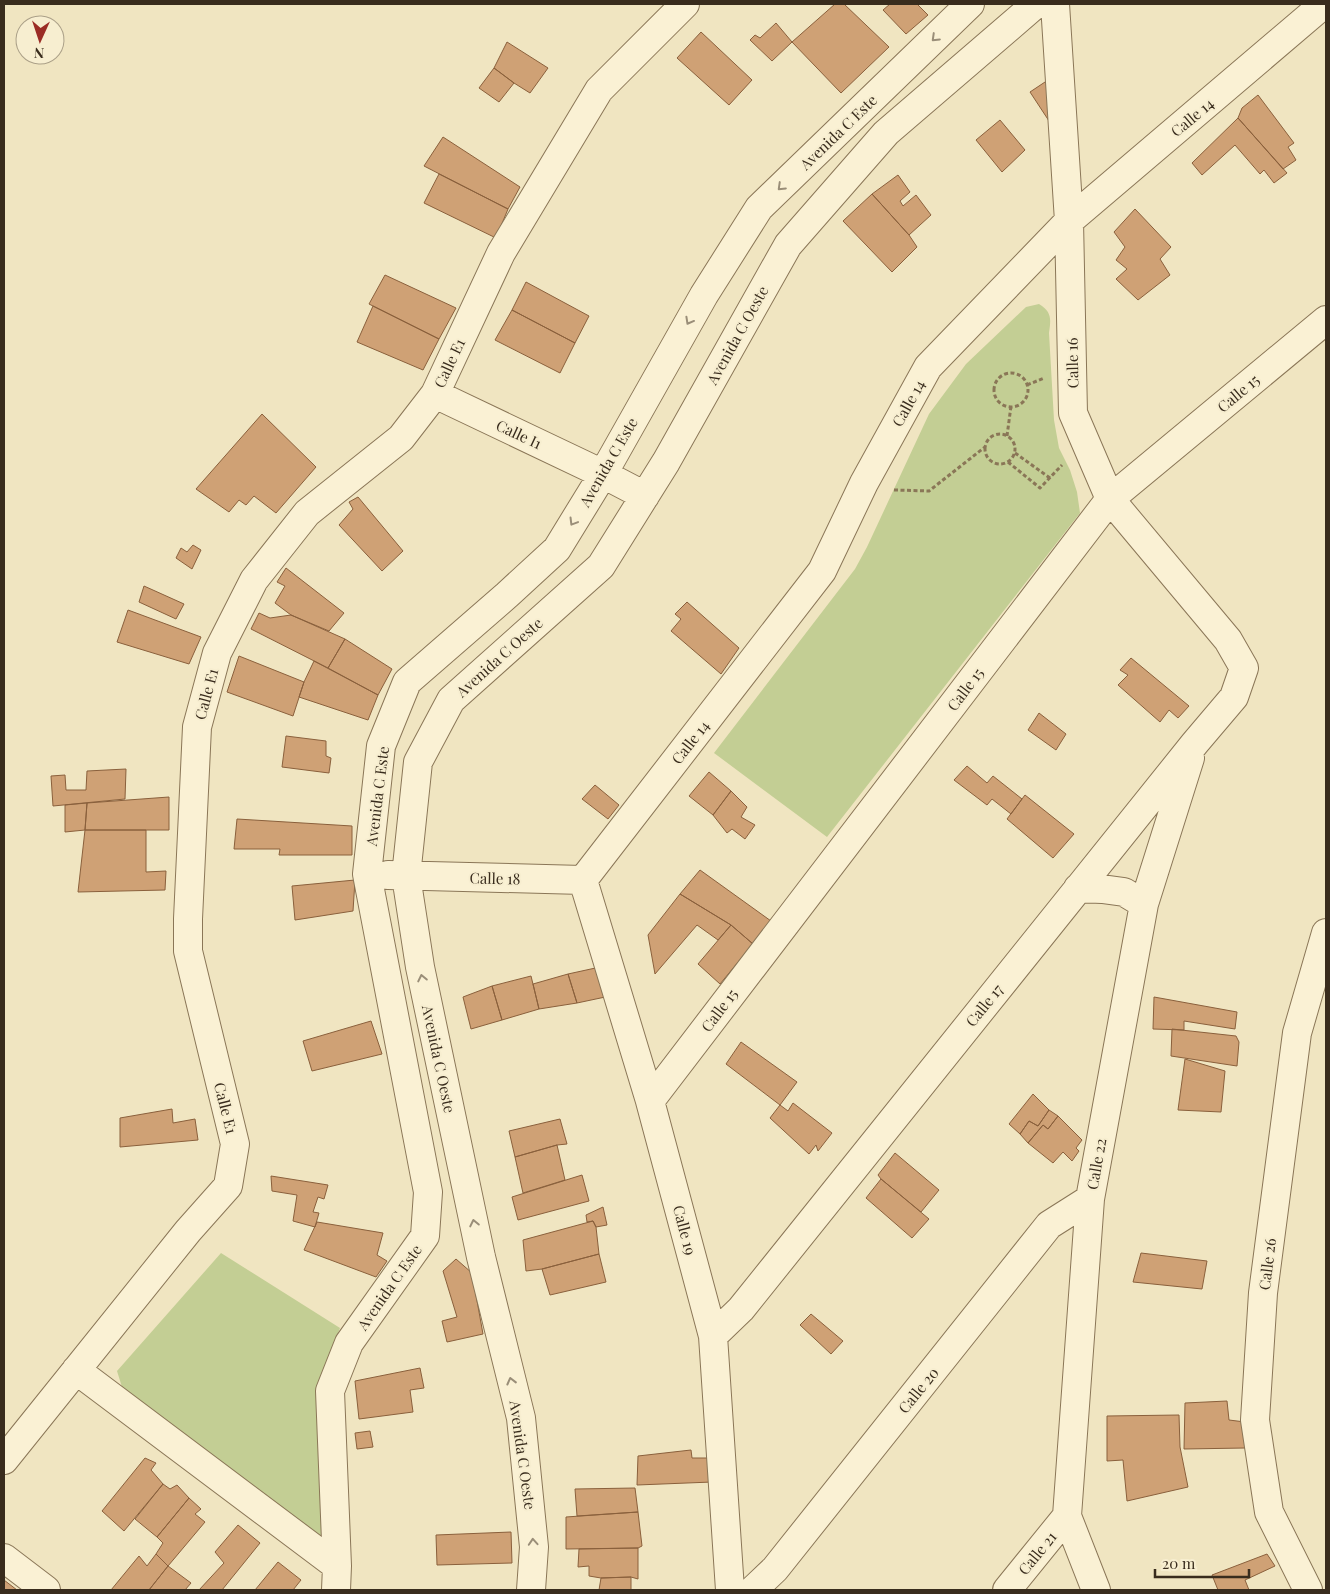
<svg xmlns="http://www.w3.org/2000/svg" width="1330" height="1594" font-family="'Playfair Display',serif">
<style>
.green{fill:#c3ce94}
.building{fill:#cfa175;stroke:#8a603c}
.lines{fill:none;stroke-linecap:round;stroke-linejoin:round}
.street-casing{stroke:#8a7657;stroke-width:30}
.path{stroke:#8a7657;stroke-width:3;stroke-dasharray:4 2.5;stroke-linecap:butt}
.street{stroke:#faf1d4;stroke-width:28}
.oneway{stroke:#9a8e78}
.labels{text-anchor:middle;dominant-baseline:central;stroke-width:4;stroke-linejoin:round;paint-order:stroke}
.street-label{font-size:15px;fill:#392c1d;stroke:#f7eed0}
</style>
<rect width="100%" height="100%" fill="#f0e5c1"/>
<!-- green -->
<path class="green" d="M1039,304C1052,312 1051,319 1049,333L1054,420L1059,448L1070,470L1077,492L1080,513L827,837L714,753L855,569L867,547L929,414L966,364L1026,307Z
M221,1253L340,1328L323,1374L332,1542L320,1548L122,1387L117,1371Z"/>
<!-- building -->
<path class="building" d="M835,4H844L889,47L841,93L792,42Z
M890,4H917L928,15L906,34L883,10Z
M776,23L792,42L772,61L750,40L755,35L760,38Z
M701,32L752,80L729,105L677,58Z
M507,42L548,68L530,93L514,83L494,68Z
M494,68L514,83L499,102L479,88Z
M1051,78V124L1030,92Z
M1258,95L1294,143L1288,147L1296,160L1283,169L1238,118L1242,108Z
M1238,118L1287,173L1274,183L1264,170L1260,174L1235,145L1202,175L1192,163Z
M1000,120L1025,150L1002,172L976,140Z
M443,137L520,187L508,209L424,166Z
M439,174L508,209L496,238L424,203Z
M898,175L910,192L900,201L903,206L916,195L931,215L909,235L872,194Z
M872,194L909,235L917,247L892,272L843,221Z
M1135,209L1171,247L1160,259L1170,275L1138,300L1116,279L1127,269L1116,260L1125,247L1114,232Z
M385,275L456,308L439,339L369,304Z
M526,282L589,316L575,343L512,310Z
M373,306L439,339L423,370L357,342Z
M512,310L575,343L560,373L495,340Z
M262,414L316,467L276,513L254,496L246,505L239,500L229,512L196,489Z
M358,497L403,551L382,571L339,525L353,509L349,502Z
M193,545L201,550L192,569L176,558L181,548L187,552Z
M286,568L344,613L329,631L291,615L275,603L285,586L277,582Z
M144,586L184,604L176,619L139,602Z
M687,602L739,648L721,674L671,631L681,619L675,614Z
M128,610L201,637L189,664L117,642Z
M259,613L270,618L291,615L345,639L328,668L251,629Z
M345,639L392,669L378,695L328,668Z
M239,656L304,682L293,716L227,692Z
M1131,658L1189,706L1178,718L1169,710L1160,722L1118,685L1128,675L1120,670Z
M314,661L378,695L368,720L299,697L304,682Z
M1039,713L1066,734L1056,750L1028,730Z
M286,736L326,741V756L331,758L329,773L282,767Z
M967,766L987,783L993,776L1022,799L1011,814L992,799L987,805L954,780Z
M126,769L125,799L53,806L51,776L65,775L66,790H86L87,771Z
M709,772L731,791L713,815L689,796Z
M595,785L619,805L608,819L582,799Z
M731,791L747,807L741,817L755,825L745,839L732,829L727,833L713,815Z
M1025,795L1074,834L1053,858L1007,819Z
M169,797V830H85L87,803Z
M87,803L85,830L65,832V805Z
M237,819L352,826V855H279L280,849H234Z
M85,830H146V872L166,871L165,890L78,892Z
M700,870L771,921L753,944L731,925L680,894Z
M355,880L353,911L295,920L292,886Z
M680,894L731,925L718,940L697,925L655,974L648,935Z
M731,925L753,944L720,984L698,964Z
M600,967L610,996L577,1003L568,974Z
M568,974L577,1003L539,1009L533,984Z
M531,976L539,1009L502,1020L492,986Z
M492,986L502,1020L471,1029L463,997Z
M1154,997L1237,1012L1235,1029L1184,1021V1030L1153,1029Z
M371,1021L382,1054L312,1071L303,1041Z
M1172,1029L1236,1036L1239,1042L1237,1066L1171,1056Z
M741,1042L797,1082L780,1105L726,1064Z
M1185,1059L1225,1071L1221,1112L1178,1110Z
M1033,1094L1049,1110L1038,1126L1029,1121L1020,1134L1009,1124Z
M793,1103L832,1133L818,1151L816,1145L809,1154L770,1118L780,1105L788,1111Z
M172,1109L173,1123L195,1119L198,1140L120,1147V1118Z
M1049,1110L1058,1116L1048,1129L1043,1125L1028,1143L1020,1134L1029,1121L1038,1126Z
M1058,1116L1082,1140L1076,1148L1079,1151L1072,1161L1063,1152L1053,1163L1028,1143L1043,1125L1048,1129Z
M560,1119L567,1144L557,1145L515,1157L509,1131Z
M557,1145L565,1180L523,1193L515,1157Z
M895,1153L939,1190L921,1212L881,1179L878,1175Z
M582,1175L589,1201L518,1220L512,1197Z
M271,1176L328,1185L324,1199L318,1197L313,1212L319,1213L315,1227L293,1221L297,1195L272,1191Z
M881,1179L929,1219L912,1238L866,1198Z
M603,1207L607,1225L596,1227L593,1221L587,1222L586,1215Z
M593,1221L596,1227L599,1254L542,1269L526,1271L523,1240Z
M317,1222L383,1233L377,1255L387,1261L376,1277L304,1250Z
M1141,1253L1207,1261L1202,1289L1133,1282Z
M599,1254L606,1282L550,1295L542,1269Z
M456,1259L472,1273L483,1334L447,1342L442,1321L457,1317L443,1271Z
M811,1314L843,1341L831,1354L800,1325Z
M420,1368L424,1388L410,1390L413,1412L359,1419L355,1381Z
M1227,1401L1229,1420L1245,1422V1448L1184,1449L1185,1403Z
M1179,1415L1180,1447L1188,1487L1127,1501L1123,1460L1107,1461V1416Z
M370,1431L373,1447L357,1449L355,1433Z
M691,1450L692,1458H710L712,1482L637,1485L638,1456Z
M145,1458L156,1463L151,1470L163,1484L124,1531L102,1511Z
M163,1484L170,1489L177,1485L189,1498L157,1537L135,1519Z
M635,1488L638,1512L577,1516L575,1489Z
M189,1498L201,1509L195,1514L205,1522L168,1566L156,1554L163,1543L157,1537Z
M638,1512L642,1546L638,1548L566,1549V1517Z
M238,1525L260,1543L222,1590H199L224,1563L215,1552Z
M511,1532L512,1563L437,1565L436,1535Z
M638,1548V1579L631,1577L601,1578L589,1576V1566L578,1567L579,1549Z
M156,1554L168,1566L149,1590H111L139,1556L147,1566Z
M1267,1554L1275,1566L1245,1580L1249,1590H1218L1212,1575Z
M278,1562L301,1580L293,1590H255Z
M168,1566L191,1583L185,1590H149Z
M631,1577V1590H599L601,1578Z
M4,1580L17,1590H4Z"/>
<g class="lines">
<defs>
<path id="street" d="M435,394L603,474L645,496
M388,875L583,880
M583,880L822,571L864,483L928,367L1069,221L1324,4
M583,880L650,1101L713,1336L730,1590
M1078,888L1102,889L1124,892L1144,904
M650,1101L1110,499L1326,320
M713,1336L741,1309L1195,743L1234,697L1244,668L1228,640L1110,499L1073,413L1069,221L1055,4
M76,1370L337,1566
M4,1460L188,1231L228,1186L235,1144L188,951V919L197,727L217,653L254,580L307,513L401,438L435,394L501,253L599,90L685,4
M4,1558L46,1590
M336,1590L337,1566L330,1391L349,1343L425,1236L428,1192L367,874L381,746L407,682L507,595L557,549L603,474L704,295L759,208L970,4
M531,1590L534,1547L521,1418L481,1257L420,967L406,876L418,762L451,700L601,566L666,462L788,245L886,133L1036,4
M753,1590L775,1569L1049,1225L1090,1199
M1007,1590L1067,1516
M1096,1590L1067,1516L1090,1199L1144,904L1190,758
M1308,1590L1269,1512L1255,1420L1263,1293L1297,1033L1326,933"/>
</defs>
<!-- street casing -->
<use href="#street" class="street-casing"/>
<!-- path -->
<path class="path" d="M994 390a17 17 0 1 1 34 0a17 17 0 1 1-34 0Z
M1027,385L1044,378
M985 449a15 15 0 1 1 30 0a15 15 0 1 1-30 0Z
M1007,436L1011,406
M1015,453L1050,478
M1008,462L1040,488L1062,465
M894,490L929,491L985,447"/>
<!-- street -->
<use href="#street" class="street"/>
</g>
<!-- one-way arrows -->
<defs><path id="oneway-chevron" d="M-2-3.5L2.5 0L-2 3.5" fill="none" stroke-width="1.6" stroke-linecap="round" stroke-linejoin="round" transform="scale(1.25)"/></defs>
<g class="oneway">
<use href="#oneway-chevron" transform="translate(935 38) rotate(136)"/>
<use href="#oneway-chevron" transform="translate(781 187) rotate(136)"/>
<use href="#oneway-chevron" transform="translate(689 321) rotate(119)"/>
<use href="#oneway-chevron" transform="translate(573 522) rotate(121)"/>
<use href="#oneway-chevron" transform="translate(422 978) rotate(-102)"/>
<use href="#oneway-chevron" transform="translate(474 1223) rotate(-102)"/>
<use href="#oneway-chevron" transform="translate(511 1381) rotate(-104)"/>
<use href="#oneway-chevron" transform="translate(533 1542) rotate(-94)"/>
</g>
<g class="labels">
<!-- street labels -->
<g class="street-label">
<text transform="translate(1192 117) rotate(-40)">Calle 14</text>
<text transform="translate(838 132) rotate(-44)">Avenida C Este</text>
<text transform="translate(737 335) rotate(-61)">Avenida C Oeste</text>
<text transform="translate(449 363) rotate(-65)">Calle E1</text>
<text transform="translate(1072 363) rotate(-91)">Calle 16</text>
<text transform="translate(1238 393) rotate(-40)">Calle 15</text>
<text transform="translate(908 403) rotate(-61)">Calle 14</text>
<text transform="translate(519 434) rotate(25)">Calle I1</text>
<text transform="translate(608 462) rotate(-60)">Avenida C Este</text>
<text transform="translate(499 657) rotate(-42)">Avenida C Oeste</text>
<text transform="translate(965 689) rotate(-53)">Calle 15</text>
<text transform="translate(206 694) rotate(-75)">Calle E1</text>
<text transform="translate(690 742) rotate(-52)">Calle 14</text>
<text transform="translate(377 796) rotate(-83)">Avenida C Este</text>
<text transform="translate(495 878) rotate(1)">Calle 18</text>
<text transform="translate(984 1005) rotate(-51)">Calle 17</text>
<text transform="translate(719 1010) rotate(-53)">Calle 15</text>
<text transform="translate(439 1059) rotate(78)">Avenida C Oeste</text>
<text transform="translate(226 1108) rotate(76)">Calle E1</text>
<text transform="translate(1096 1164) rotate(-80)">Calle 22</text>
<text transform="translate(685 1230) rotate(75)">Calle 19</text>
<text transform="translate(1267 1264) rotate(-83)">Calle 26</text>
<text transform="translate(389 1287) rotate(-55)">Avenida C Este</text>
<text transform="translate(918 1390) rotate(-51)">Calle 20</text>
<text transform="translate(523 1455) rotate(82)">Avenida C Oeste</text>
<text transform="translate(1037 1553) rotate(-51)">Calle 21</text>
</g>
</g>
<!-- border -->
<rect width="1330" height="1594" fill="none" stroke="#392c1d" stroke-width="10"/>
<!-- north arrow -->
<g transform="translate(40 40) rotate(183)"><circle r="24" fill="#f7eed0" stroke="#aba088"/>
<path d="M0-4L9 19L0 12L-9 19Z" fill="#9b2c25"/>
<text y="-8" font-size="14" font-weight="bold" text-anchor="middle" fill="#392c1d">N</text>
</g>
<!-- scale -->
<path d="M1155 1569v8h94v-8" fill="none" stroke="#392c1d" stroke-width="2.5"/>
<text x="1162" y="1569" font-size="15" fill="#392c1d" stroke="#f7eed0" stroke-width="4" paint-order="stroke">20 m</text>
</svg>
